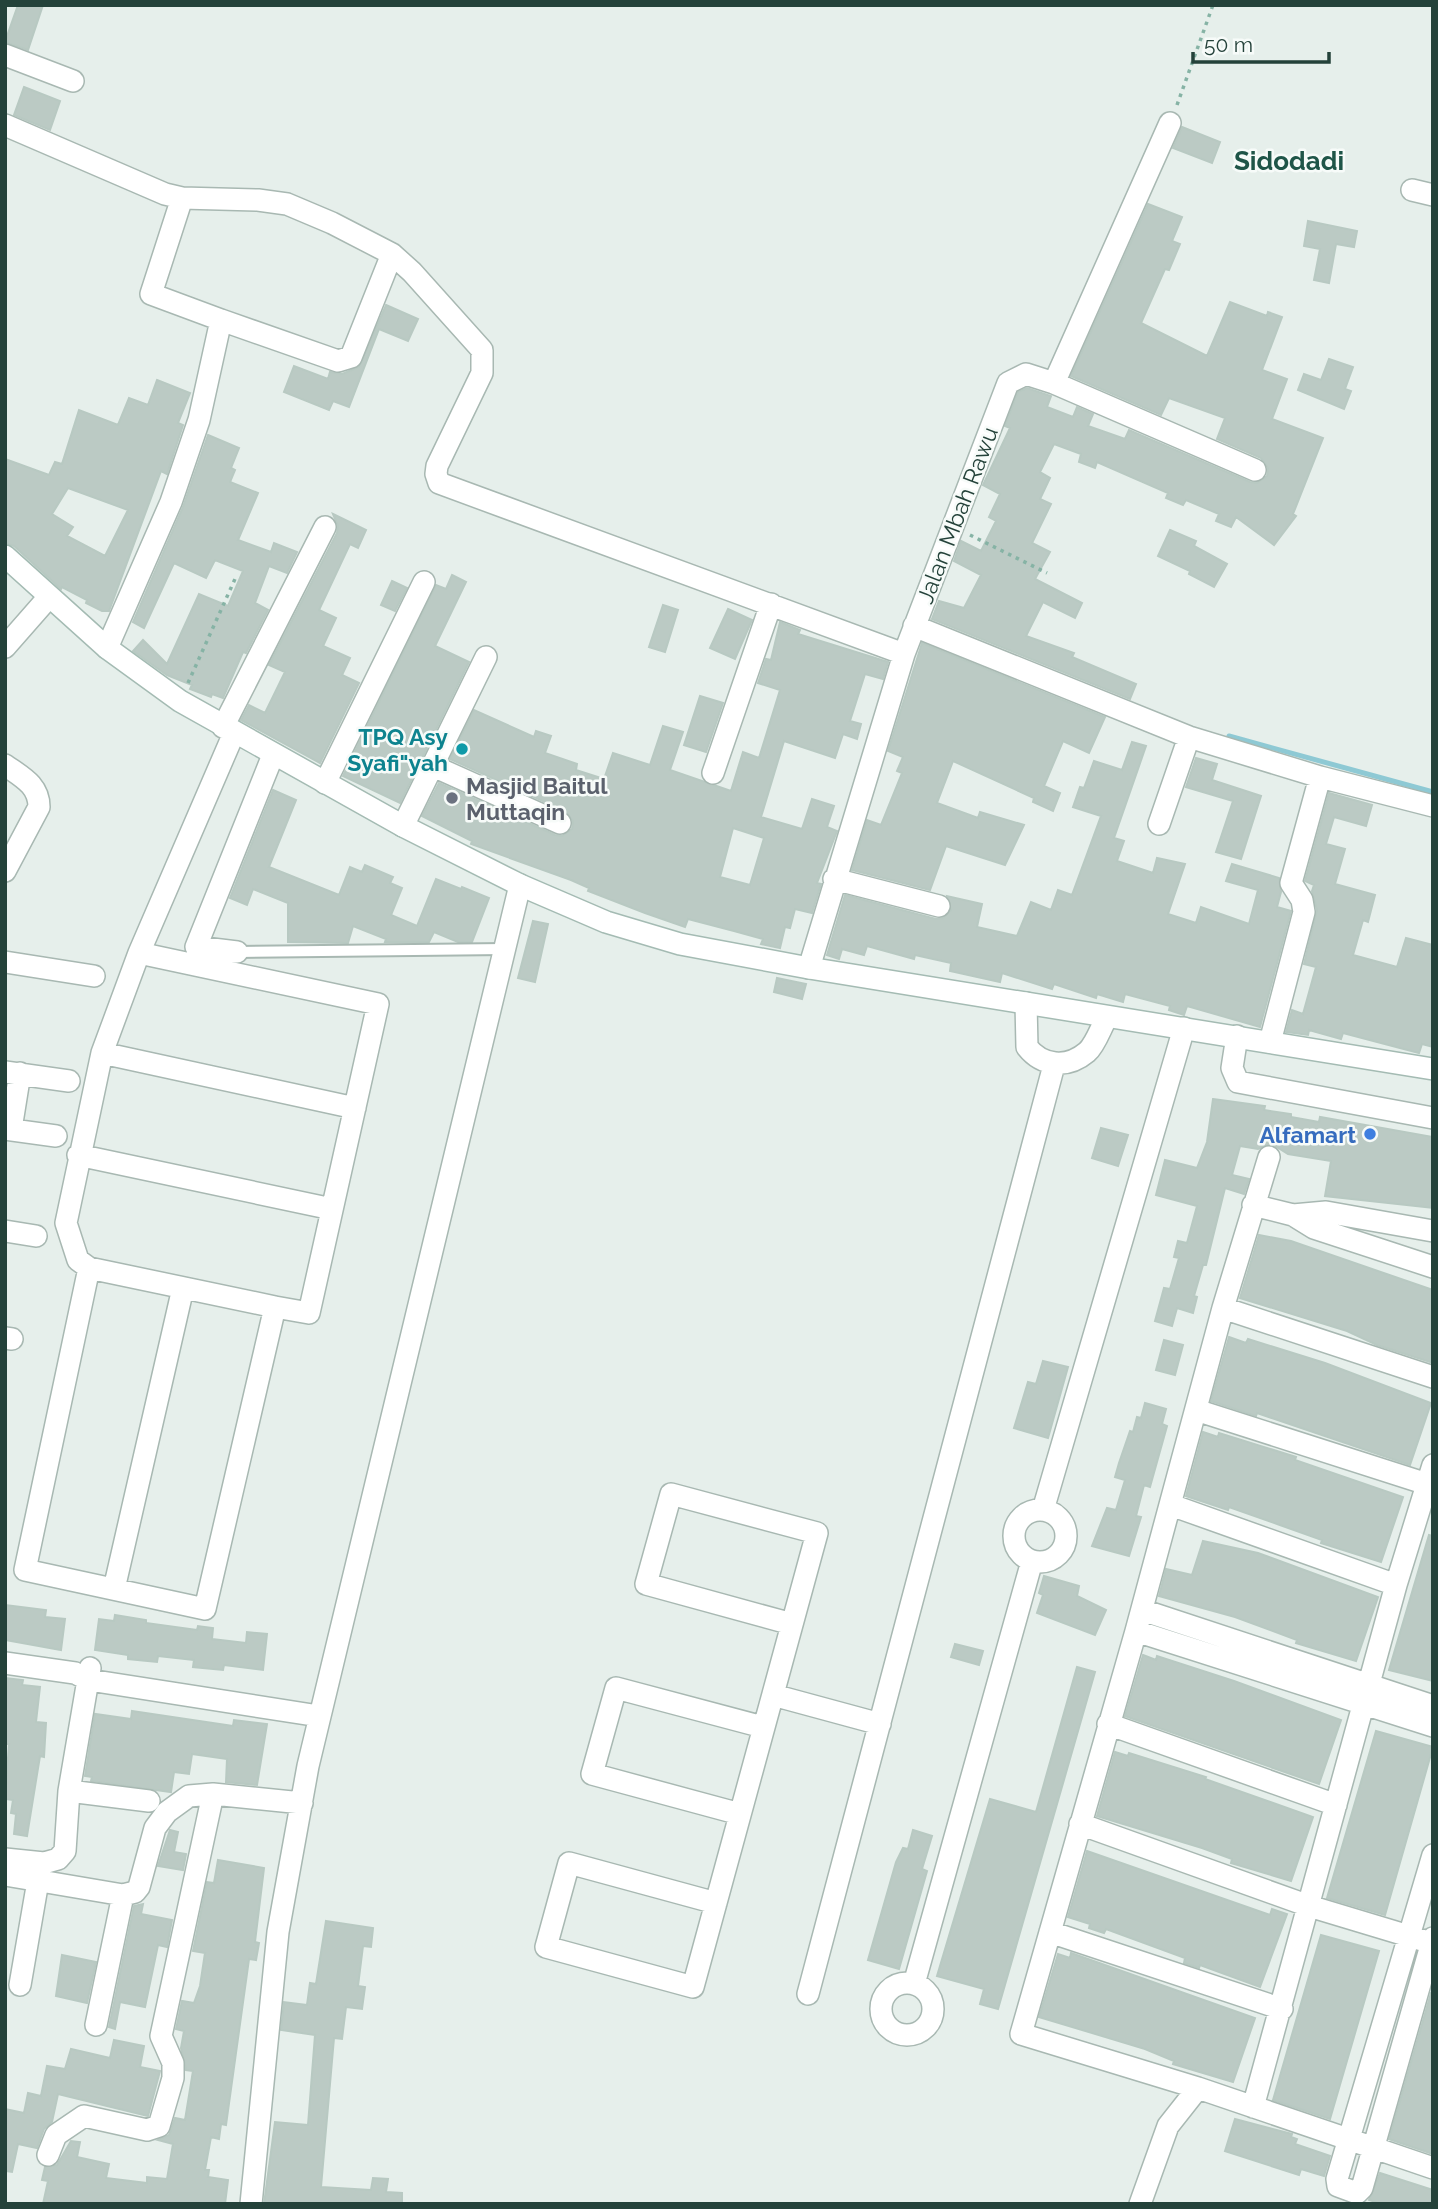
<svg xmlns="http://www.w3.org/2000/svg" width="1438" height="2209" font-family="Raleway,sans-serif">
<style>
.lines{fill:none;stroke-linecap:round;stroke-linejoin:round}
.stream{stroke:#8ec9d4;stroke-width:5}
.building{fill:#bbcac4;stroke:#b8c9c2;stroke-width:2;fill-rule:evenodd}
.lane-casing{stroke:#a8b8b2;stroke-width:14}
.street-casing{stroke:#a8b8b2;stroke-width:24}
.secondary-casing{stroke:#a4bbb3;stroke-width:24}
.path{stroke:#86b3a5;stroke-width:3.5;stroke-dasharray:3.5 5;stroke-linecap:butt}
.lane{stroke:#fff;stroke-width:10}
.street{stroke:#fff;stroke-width:21}
.secondary{stroke:#fff;stroke-width:21}
.culture-dot{fill:#0f9aa8;stroke:#f7fbf9;stroke-width:2.5}
.worship-dot{fill:#6b7280;stroke:#f7fbf9;stroke-width:2.5}
.shop-dot{fill:#3f7fe0;stroke:#f7fbf9;stroke-width:2.5}
.labels{text-anchor:middle;dominant-baseline:central;stroke-width:5;stroke-linejoin:round;paint-order:stroke}
.street-label{font-size:23px;fill:#24423a;stroke:#f7fbf9}
.culture-label{font-size:23px;font-weight:bold;fill:#0d838f;stroke:#f7fbf9;text-anchor:end}
.worship-label{font-size:23px;font-weight:bold;fill:#5b616d;stroke:#f7fbf9;text-anchor:start}
.shop-label{font-size:23px;font-weight:bold;fill:#366cbe;stroke:#f7fbf9;text-anchor:end}
.quarter-label{font-size:26px;font-weight:bold;fill:#1f5548;stroke:#f7fbf9}
</style>
<rect width="100%" height="100%" fill="#e6efeb"/>
<g class="lines">
<!-- stream -->
<path class="stream" d="M1229,736L1433,792"/>
</g>
<!-- building -->
<path class="building" d="M18,5H43L28,50L5,42Z
M24,87L60,101L50,130L14,115Z
M1182,127L1220,142L1212,163L1173,148Z
M1148,204L1182,217L1172,241L1180,244L1169,270L1165,269L1141,323L1207,356L1230,302L1267,316L1268,312L1282,317L1262,370L1287,379L1272,419L1323,438L1293,514L1296,516L1274,545L1236,517L1231,527L1216,521L1219,514L1186,500L1183,505L1166,498L1168,493L1097,462L1095,468L1079,462L1081,454L1054,444L1040,472L1050,478L1040,499L1051,504L1032,543L1050,552L1035,579L1082,603L1075,618L1043,602L1026,636L1074,653L1072,657L1136,684L1130,699L932,619L939,601L964,608L981,575L954,561L961,541L981,551L996,521L989,517L1000,494L983,485L1010,428L1005,426L1018,392L1027,388L1051,396L1047,407L1073,417L1077,407L1093,414L1088,426L1125,439L1129,430L1250,482L1257,483L1267,476L1268,468L1261,458L1217,439L1225,418L1169,398L1161,415L1071,376Z
M1308,221L1357,231L1354,247L1336,244L1329,283L1314,280L1320,249L1304,246Z
M386,305L418,319L408,341L379,329L349,407L333,401L329,410L284,392L294,366L328,379L330,372L342,374L359,367Z
M1329,359L1353,367L1345,389L1351,391L1344,409L1298,390L1304,374L1321,380Z
M157,380L190,393L178,423L183,425L167,474L161,471L109,611H102L86,603L87,600L62,587L61,589L14,546L5,543V459L49,475L55,462L62,464L79,410L118,425L129,398L148,405ZM68,488L128,510L105,556L67,536L73,527L52,514Z
M208,435L239,448L231,468L235,470L230,482L258,493L238,540L271,552L274,543L297,552L287,573L269,566L255,603L268,610L246,653L243,652L223,698L212,694L211,697L190,689L192,685L167,675L133,651L143,640L167,664L199,594L228,606L243,571L215,560L206,578L174,563L144,628L133,622L183,507Z
M333,514L366,530L358,548L350,544L319,610L336,618L323,646L350,658L342,675L359,683L320,763L241,720L249,705L265,713L285,672L269,665L337,533L338,526Z
M1170,530L1196,541L1194,546L1227,564L1214,587L1189,574L1190,571L1158,556Z
M452,575L466,582L435,646L469,662L400,803L343,776L436,585L446,589Z
M392,581L407,588L395,611L381,605Z
M663,605L678,610L665,652L649,647Z
M728,609L752,620L735,659L710,648Z
M780,622L800,630L798,634L888,662L883,679L865,674L850,721L861,724L857,739L843,734L835,758L784,741L761,817L802,829L812,799L834,806L827,827L837,831L817,883L821,884L812,913L795,909L790,928L785,927L780,948L761,944L763,939L734,931L688,919L685,927L645,913L588,891L589,888L571,880L471,844L472,841L422,816L439,783L555,835L562,836L572,829L573,821L565,811L450,759L474,710L534,737L536,731L551,736L545,753L577,764L576,770L604,779L613,753L650,765L663,726L683,732L670,770L731,791L743,752L759,758L780,690L758,683L766,659L771,660ZM733,828L764,838L750,885L720,877Z
M922,643L1105,717L1089,753L1063,741L1044,786L1060,793L1053,811L1033,802L1034,798L953,761L937,803L978,818L980,812L1024,825L1005,865L946,846L930,890L852,870L867,820L881,825L902,773L897,771L903,757L888,751Z
M700,696L723,703L706,752L684,745Z
M1132,742L1146,746L1114,838L1124,841L1117,861L1153,873L1157,858L1185,864L1168,914L1196,923L1201,907L1249,924L1258,890L1226,881L1232,864L1279,878L1281,892L1277,907L1291,911L1260,1027L1187,1006L1184,1015L1169,1010L1170,1006L1125,994L1123,1002L1097,994L1096,998L1054,984L1052,989L1002,973L1000,982L950,971L951,963L915,955L914,959L867,946L864,955L842,949L839,959L827,955L845,895L936,919L943,918L951,910L947,896L982,904L977,927L1017,936L1031,902L1051,910L1058,890L1072,895L1101,816L1073,807L1080,787L1084,788L1094,761L1122,770Z
M1196,758L1217,764L1212,780L1261,796L1241,859L1216,852L1233,801L1186,787Z
M273,790L296,800L269,867L339,895L350,867L362,872L365,865L393,877L390,883L402,888L391,915L417,926L436,879L461,889L462,887L489,898L472,942H458L434,932L429,942H385L386,939L353,926L348,943L288,942V903L253,889L247,905L230,898Z
M1329,793L1372,805L1366,826L1334,817L1326,844L1345,849L1335,884L1375,895L1368,922L1363,920L1353,955L1397,967L1406,938L1433,945V1047L1422,1044L1419,1053L1343,1033L1341,1039L1309,1030L1308,1035L1286,1032L1292,1010L1303,1014L1316,967L1304,964L1317,910L1312,891L1314,885L1305,881Z
M533,921L548,924L535,982L518,978Z
M777,978L806,984L802,999L774,992Z
M1213,1099L1265,1106L1264,1110L1291,1114V1117L1319,1122L1320,1117L1433,1137V1208L1325,1196L1331,1161L1288,1154L1272,1144L1258,1149L1240,1146L1232,1175L1249,1179L1244,1194L1225,1188L1206,1265H1203L1194,1296L1197,1297L1193,1313L1177,1308L1172,1326L1155,1321L1164,1288L1170,1289L1179,1258L1174,1257L1178,1241L1187,1243L1197,1206L1156,1195L1165,1160L1197,1168L1207,1142Z
M1101,1128L1128,1135L1118,1166L1092,1158Z
M1259,1235L1291,1241L1433,1290V1363L1377,1345L1347,1331L1240,1298Z
M1229,1337L1246,1343L1248,1339L1325,1363L1431,1403L1410,1465L1257,1413L1256,1416L1211,1401Z
M1164,1340L1183,1345L1175,1375L1156,1370Z
M1043,1361L1068,1367L1048,1438L1014,1428L1028,1382L1036,1384Z
M1145,1403L1166,1409L1162,1424L1167,1426L1150,1487L1144,1485L1136,1516L1141,1517L1129,1556L1092,1546L1107,1508L1116,1510L1125,1480L1115,1477L1119,1463L1130,1431L1133,1432L1137,1417L1141,1418Z
M1203,1432L1218,1437L1219,1433L1296,1457L1295,1460L1403,1497L1381,1562L1321,1543L1322,1540L1229,1507L1228,1510L1186,1496Z
M1429,1535L1433,1536V1681L1389,1670Z
M1203,1541L1258,1553L1378,1597L1356,1661L1296,1643L1297,1640L1235,1617L1159,1596L1166,1569L1192,1575Z
M1044,1576L1079,1586L1077,1596L1106,1610L1095,1635L1037,1613L1043,1595L1039,1593Z
M5,1605L46,1610L45,1617L65,1619L61,1650L5,1640Z
M115,1615L146,1620V1623L197,1630L198,1626L213,1628L212,1639L246,1643L247,1632L267,1634L263,1670L224,1665L223,1670L193,1667L194,1660L158,1656L157,1662L128,1659V1655L95,1650L99,1619L114,1621Z
M955,1644L983,1651L979,1665L951,1657Z
M1143,1655L1156,1660L1157,1656L1234,1681L1341,1720L1319,1784L1125,1716Z
M1077,1667L1095,1672L998,2009L980,2004L984,1989L937,1976L990,1799L1036,1812Z
M5,1678L23,1680L22,1685L40,1687L36,1722L46,1723L44,1757L40,1756L27,1836L14,1834L16,1814L11,1813L13,1800L5,1799L9,1744H5Z
M132,1711L233,1726L234,1720L267,1724L257,1785L226,1782L227,1759L192,1754L189,1774L174,1772L171,1792L91,1781L92,1777L85,1776L95,1714L131,1719Z
M1376,1731L1433,1747L1385,1915L1327,1898Z
M1115,1752L1128,1756L1129,1753L1206,1777L1205,1779L1313,1817L1291,1881L1231,1863L1232,1859L1202,1848L1097,1816Z
M170,1830L178,1832L174,1852L186,1854L183,1870L158,1866Z
M913,1830L932,1836L922,1869L927,1871L899,1969L868,1960L896,1862L903,1848L908,1849Z
M1087,1851L1270,1915L1272,1909L1287,1914L1260,1987L1200,1965L1199,1968L1184,1963L1185,1958L1106,1929L1104,1933L1089,1928L1090,1924L1068,1917Z
M218,1860L264,1868L255,1942L259,1943L256,1960L249,1959L226,2125L221,2124L219,2139L211,2137L205,2170H209L208,2177L228,2180L225,2204H43L48,2181L42,2180L45,2167L57,2165L71,2141L80,2142L77,2157L109,2164L106,2178L147,2183V2177L167,2179L173,2144L158,2140L169,2135L175,2118L185,2120L193,2071L186,2070L181,2048L184,2031L176,2029L182,2001L194,2003L200,1986L205,1953L193,1951L207,1882L214,1883Z
M143,1904L141,1914L172,1920L167,1947L158,1945L145,2007L120,2002L115,2029L109,2027L134,1906Z
M326,1921L373,1928L371,1947L363,1946L358,1986L365,1987L362,2009L346,2007L342,2039L334,2038L321,2187L371,2190L373,2178L388,2179L386,2192L402,2193V2204H264L275,2122L308,2125L315,2035L281,2030L284,2002L307,2005L310,1983L316,1984Z
M1321,1935L1379,1951L1330,2119L1273,2100Z
M1071,1953L1255,2018L1233,2082L1173,2064L1174,2061L1145,2049L1039,2017L1058,1954L1070,1958Z
M62,1955L96,1962L87,2003L56,1996Z
M1431,1993H1433V2154L1389,2139Z
M114,2040L144,2046L140,2067L160,2071L148,2116L58,2094L52,2122L44,2129L37,2148L18,2144L12,2172L5,2171V2109L24,2113L28,2093L41,2096L47,2066L65,2069L71,2049L110,2058Z
M1235,2119L1292,2134L1291,2137L1297,2139L1295,2144L1330,2156L1324,2176L1301,2169L1299,2175L1225,2151Z
M1380,2173L1433,2190V2204H1381L1369,2200Z"/>
<g class="lines">
<defs>
<path id="lane" d="M237,952L505,949"/>
<path id="street" d="M5,55L73,81
M5,125L165,194L182,198L258,200L287,204L332,223L392,254L412,272L482,350V373L437,466L436,474L439,483L904,654
M1412,190L1433,195
M182,198L151,294L221,320
M1054,383L1255,470
M914,626L1189,737L1320,777L1433,806
M5,647L48,598
M107,648L171,502L199,420L221,320L338,361L351,357L392,254
M223,727L325,527
M5,765C22,777 39,785 39,807L5,871
M433,766L560,823
M713,773L771,604
M325,783L424,582
M1159,824L1189,737
M403,826L486,657
M834,879L939,906
M237,952L196,947L273,755
M139,953L378,1004L309,1313L275,1307L205,1609L25,1570L89,1268L78,1260L66,1223L102,1053L139,953L234,733
M5,962L94,976
M809,968L904,654L1008,383L1026,374L1054,383L1170,123
M1026,1003L1027,1047C1042,1066 1067,1069 1087,1052C1096,1044 1101,1027 1107,1017
M1237,1036L1232,1068L1238,1082L1433,1118
M1270,1042L1304,912L1302,900L1291,883L1320,777
M102,1053L355,1108
M5,1072L69,1081
M5,1129L56,1136
M11,1129L20,1073
M78,1155L332,1209
M1269,1157L1223,1308L1136,1631L1021,2034L1198,2088L1433,2168
M1253,1205L1293,1215L1314,1228L1433,1267
M1293,1215L1326,1212L1433,1231
M5,1231L36,1236
M89,1268L275,1307
M1223,1308L1433,1377
M5,1338L12,1339
M1196,1410L1427,1484
M1171,1505L1396,1585
M1014 1536a26 26 0 1 1 52 0a26 26 0 1 1-52 0Z
M1043,1510L1184,1028
M114,1589L183,1288
M1142,1610L1433,1706
M1136,1631L1433,1726
M5,1663L75,1673L89,1680L319,1716
M773,1695L880,1724
M1108,1724L1336,1805
M69,1791L149,1801
M740,1814L592,1774L616,1688L763,1727
M1080,1824L1309,1906L1422,1940
M1433,1855L1337,2179L1338,2186L1357,2193L1362,2188L1433,1938
M5,1859L44,1863L58,1859L65,1851L69,1791L90,1668
M5,1875L123,1895L135,1892L139,1887L155,1828L167,1812L189,1796L213,1794L302,1803
M716,1903L569,1863L546,1947L693,1987L817,1533L671,1494L646,1584L792,1624
M1050,1932L1282,2009
M881 2009a26 26 0 1 1 52 0a26 26 0 1 1-52 0Z
M914,1984L1032,1561
M20,1985L38,1881
M808,1994L1054,1065
M96,2025L123,1895
M1253,2107L1396,1585L1433,1465
M48,2155L56,2135L84,2116L147,2130L159,2126L173,2078V2063L161,2036L213,1794
M251,2204L278,1932L308,1766L520,885
M1140,2204L1168,2126L1198,2088"/>
<path id="secondary" d="M5,556L107,648L180,701L403,826L520,885L606,922L680,944L809,968L1433,1069"/>
</defs>
<!-- lane casing -->
<use href="#lane" class="lane-casing"/>
<!-- street casing -->
<use href="#street" class="street-casing"/>
<!-- secondary casing -->
<use href="#secondary" class="secondary-casing"/>
<!-- path -->
<path class="path" d="M1177,105L1213,5
M970,535L1047,573
M188,683L235,579"/>
<!-- lane -->
<use href="#lane" class="lane"/>
<!-- street -->
<use href="#street" class="street"/>
<!-- secondary -->
<use href="#secondary" class="secondary"/>
</g>
<!-- markers -->
<circle class="culture-dot" cx="462" cy="749" r="7"/>
<circle class="worship-dot" cx="452" cy="798" r="7"/>
<circle class="shop-dot" cx="1370" cy="1134" r="7"/>
<g class="labels">
<!-- street labels -->
<g class="street-label">
<text transform="translate(957 515) rotate(-69)">Jalan Mbah Rawu</text>
</g>
<!-- culture labels -->
<g class="culture-label">
<text x="448" y="736">TPQ Asy<tspan x="448" dy="26">Syafi"yah</tspan></text>
</g>
<!-- worship labels -->
<g class="worship-label">
<text x="466" y="785">Masjid Baitul<tspan x="466" dy="26">Muttaqin</tspan></text>
</g>
<!-- shop labels -->
<g class="shop-label">
<text x="1356" y="1134">Alfamart</text>
</g>
<!-- quarter labels -->
<g class="quarter-label">
<text x="1289" y="161">Sidodadi</text>
</g>
</g>
<!-- border -->
<rect width="1438" height="2209" fill="none" stroke="#24423a" stroke-width="14"/>
<!-- scale -->
<path d="M1193 52v10h136v-10" fill="none" stroke="#24423a" stroke-width="3.5"/>
<text x="1204" y="52" font-size="21" fill="#24423a" stroke="#f7fbf9" stroke-width="5" paint-order="stroke">50 m</text>
</svg>
